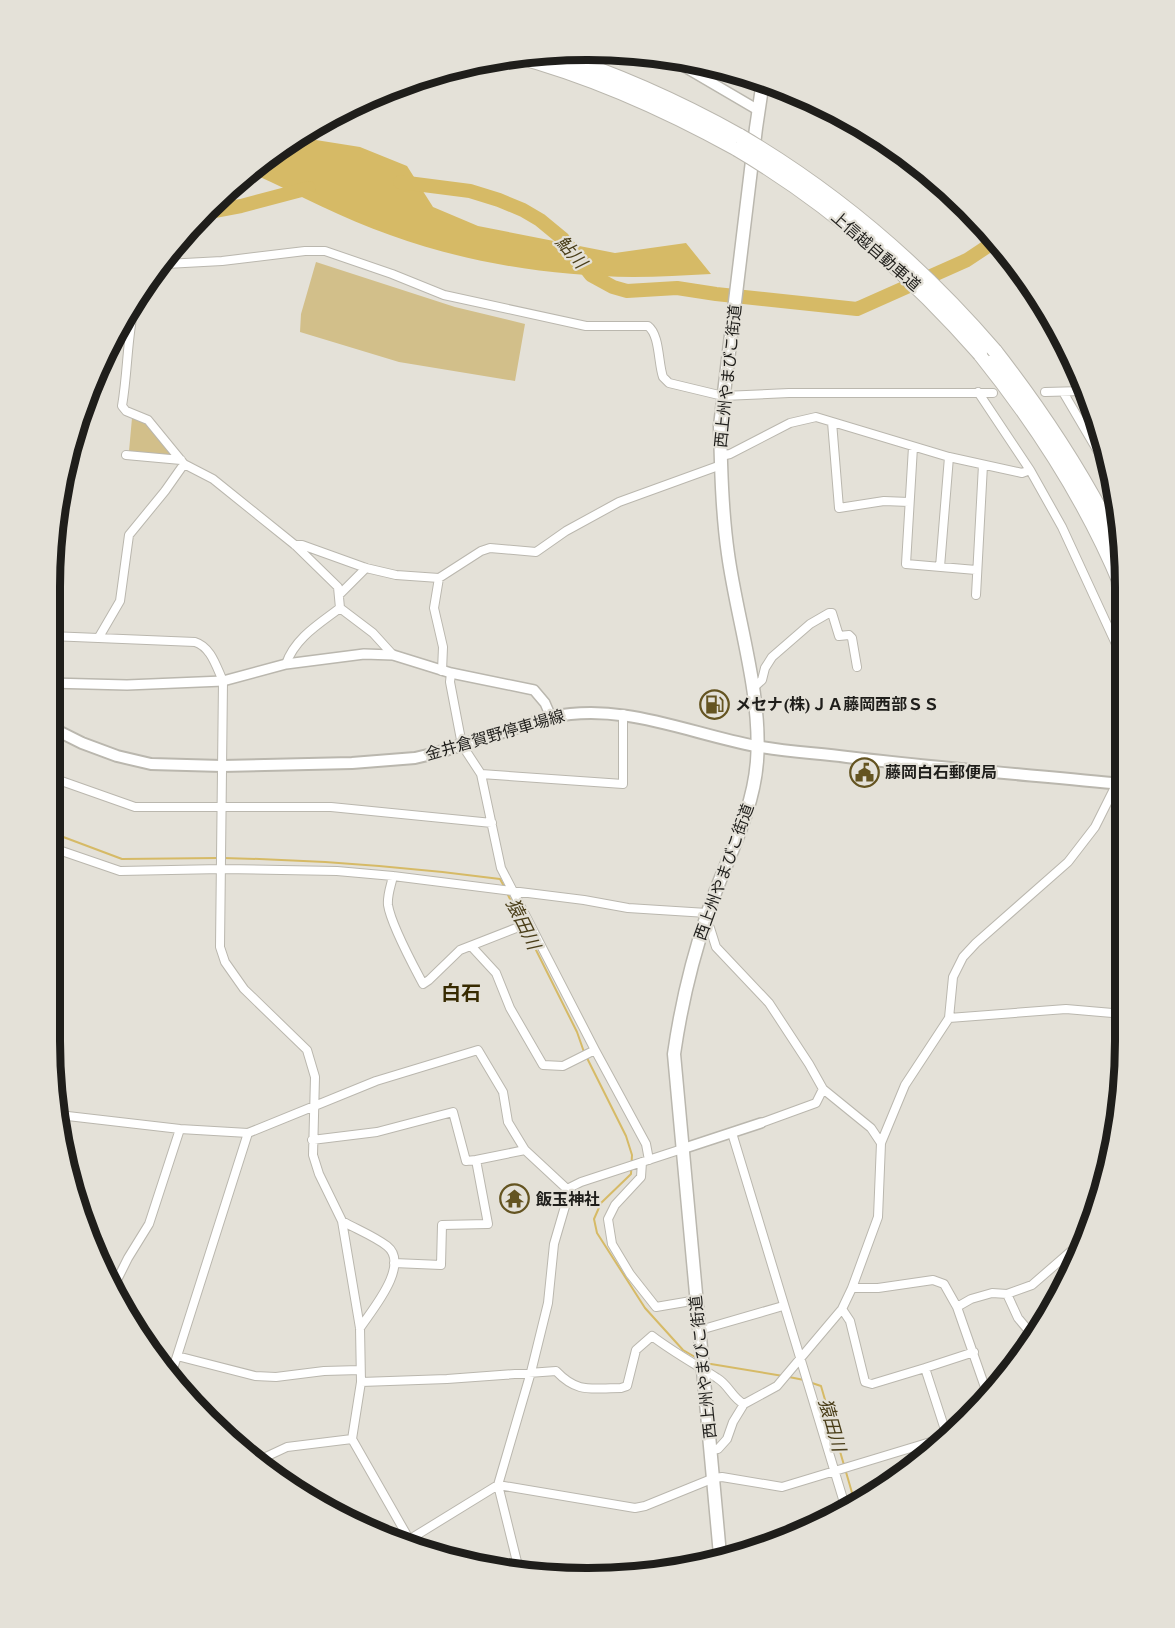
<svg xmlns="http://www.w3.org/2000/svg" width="1175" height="1628" font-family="'Crimson Pro','Noto Sans JP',serif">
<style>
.green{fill:#d2bf8a}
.water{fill:#d6ba66}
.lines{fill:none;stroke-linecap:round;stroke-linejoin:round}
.stream{stroke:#d6ba66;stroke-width:2}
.river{stroke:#d6ba66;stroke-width:14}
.minor-casing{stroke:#bab7ae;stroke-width:10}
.tertiary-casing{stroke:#bab7ae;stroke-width:12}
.secondary-casing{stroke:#bab7ae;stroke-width:14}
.trunk-casing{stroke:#bab7ae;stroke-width:15}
.motorway-casing{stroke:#bab7ae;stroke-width:16}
.minor{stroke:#fff;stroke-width:8}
.tertiary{stroke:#fff;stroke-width:9}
.secondary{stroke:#fff;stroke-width:10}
.trunk{stroke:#fff;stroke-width:12}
.motorway{stroke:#fff;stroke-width:14}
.motorway-bridge-casing{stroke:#bab7ae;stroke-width:16;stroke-linecap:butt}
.motorway-bridge{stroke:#fff;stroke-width:14}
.labels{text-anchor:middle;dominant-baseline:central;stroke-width:4.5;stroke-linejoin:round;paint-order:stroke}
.street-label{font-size:16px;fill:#1f1e1b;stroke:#e4e1d8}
.poi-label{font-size:16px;font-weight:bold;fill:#1f1e1b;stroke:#e4e1d8;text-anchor:start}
.water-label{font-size:18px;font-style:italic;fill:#4a3e19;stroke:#e4e1d8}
.quarter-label{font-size:20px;font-weight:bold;fill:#372a00;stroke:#e4e1d8}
.rim{fill:none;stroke:#1f1e1b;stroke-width:8}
</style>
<rect width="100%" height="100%" fill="#e4e1d8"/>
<!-- green -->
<path class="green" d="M316,262L455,307L525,324L515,381L399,362L300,332L301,314Z
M132,418L148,424L174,455L129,451Z"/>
<!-- water -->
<path class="water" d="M297,137L360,147L407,166L433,207L478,226L615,253L686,243L711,274C685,275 659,277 633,277C552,276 467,263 390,235C341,218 296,193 249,172Z"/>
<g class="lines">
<!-- stream -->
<path class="stream" d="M50,832L122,859L218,858
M223,858C316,860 408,867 500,879L505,888
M507,893L522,923
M525,928L577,1032L584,1052
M587,1058L626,1136L632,1155L631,1174L601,1203L594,1219L597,1233L645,1308L683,1350L695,1357
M711,1364L783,1376
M789,1377L804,1380
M809,1382L821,1386L855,1503"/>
<!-- river -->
<path class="river" d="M400,182L470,191L499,200L523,210L540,220L563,239L591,275L613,287L627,291L677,288L716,294L857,309L967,260L997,240
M209,212L241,206L309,188"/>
<defs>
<path id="minor" d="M166,264L222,261L305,251H325L392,274L444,295L586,326H648C660,335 658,363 663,377L669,383L723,396L789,393H993
M135,302C127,336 128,371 122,406L126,411L148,420L184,464L213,479L295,545L338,587L340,608L373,633L393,655
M978,392L1030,470L1062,527L1122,657
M1045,392L1083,391
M1063,392L1103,460
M832,422L839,508L884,501L909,502
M913,447L906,564L976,570
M126,455L181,460
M721,456L730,454L790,423L816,417L949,457L1022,473L1030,470
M295,545H302L366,568L396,575L439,578L481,551L490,548L536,552L566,531L619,502L721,465
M940,567L949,457
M439,578L434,608L443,647L442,671
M339,595L366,568
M976,595L983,465
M50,636L195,642C211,647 216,666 223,681L220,947L225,962L244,989L307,1050L315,1077L313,1155L319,1174L342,1221L360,1328L361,1382L352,1439L409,1539
M99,637L120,601L129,535L165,491L184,464
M286,664C295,638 319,624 340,608
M451,673L450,682L462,745L481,774L501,868L595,1050L646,1144L649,1160
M752,689L762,680L765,668L772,657L810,624L829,613H832L839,636L849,635L852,638L857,667
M481,774L623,784V714
M50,777L135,807H331L492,823
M50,847L120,871L222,869L337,871L393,876L584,900L628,908L707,913
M393,876C391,886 387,895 388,905C391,925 413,965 423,984L429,980L460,950L529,923
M705,922L710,928L716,947L769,1003L809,1064L823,1089L871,1128L881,1143
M472,947L496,973L510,1008L543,1065L563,1066L595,1050
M949,1018L1066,1009L1124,1014
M59,1115L180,1129L248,1133L376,1081L478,1050L503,1092L508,1122L525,1150L567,1189
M761,1123L816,1103L823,1089
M732,1133L846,1509
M312,1140L377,1132L453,1112L466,1161L476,1160
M642,1162L641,1177L615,1205L608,1219L612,1244L630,1274L656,1307L697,1300
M567,1189L581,1182L682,1149
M342,1221C356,1229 374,1236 387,1246C411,1265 371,1311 360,1328
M394,1263L441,1265L442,1225L488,1224L476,1160L525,1150
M115,1284L128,1258L149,1224L180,1129
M852,1288H878L933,1280L944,1284L957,1307L971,1299L992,1293L1007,1294L1032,1285L1085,1239
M1007,1294L1018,1318L1034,1337
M957,1307L988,1396
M842,1309L850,1321L865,1382L872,1384L925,1368L948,1439
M700,1330L783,1306
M177,1356L255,1376L276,1377L324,1371L360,1370
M925,1368L974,1352
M171,1375L248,1133
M361,1382L447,1379L556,1371C578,1394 591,1388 621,1388L627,1386L636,1350L652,1336C673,1352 695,1364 717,1378C729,1385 732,1398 744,1404
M711,1450L718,1449L727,1439L733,1422L744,1404L777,1386L842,1309L852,1288L878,1217L881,1143L905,1085L949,1018L953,977L963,957L976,943L1068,862L1095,827L1122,773
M257,1461L287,1447L352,1439
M407,1541L498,1485L635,1508L645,1506L714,1478L722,1477L782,1487L947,1437
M520,1574L498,1485L531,1372L548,1303L554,1244L566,1203L567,1189"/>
<path id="tertiary" d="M671,59L758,110
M50,683L127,685L223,681L286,664L364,654L393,655L451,673L534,690L545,703L551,717
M682,1149L761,1123"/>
<path id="secondary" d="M50,727L82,743L117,756L151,764L222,766L352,763L415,758L436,753L551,717C623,702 687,733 756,746C786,752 817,753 847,757C938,768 1031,775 1123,784"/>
<path id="trunk" d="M720,1555L674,1054C681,1005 692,959 708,912C725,861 753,815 757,761C762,694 737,620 728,554C722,512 721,468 720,426L756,128L763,81"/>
<path id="motorway" d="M550,53C617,74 679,102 740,136
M512,55C591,76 665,109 737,149
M995,351C1044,414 1087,479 1121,551
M980,354C1037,425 1086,500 1121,585"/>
</defs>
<!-- minor casing -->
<use href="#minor" class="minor-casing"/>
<!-- tertiary casing -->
<use href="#tertiary" class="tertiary-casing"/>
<!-- secondary casing -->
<use href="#secondary" class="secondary-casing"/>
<!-- trunk casing -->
<use href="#trunk" class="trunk-casing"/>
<!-- motorway casing -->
<use href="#motorway" class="motorway-casing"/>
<!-- minor -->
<use href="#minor" class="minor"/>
<!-- tertiary -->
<use href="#tertiary" class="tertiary"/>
<!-- secondary -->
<use href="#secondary" class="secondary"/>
<!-- trunk -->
<use href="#trunk" class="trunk"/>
<!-- motorway -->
<use href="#motorway" class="motorway"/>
<defs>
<path id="motorway-bridge" d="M740,136C837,193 921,265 995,351
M737,149C830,204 909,273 980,354"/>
</defs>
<!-- motorway-bridge casing -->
<use href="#motorway-bridge" class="motorway-bridge-casing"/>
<!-- motorway-bridge -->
<use href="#motorway-bridge" class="motorway-bridge"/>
</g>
<!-- icons -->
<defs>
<symbol id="fuel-ring" viewBox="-11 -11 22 22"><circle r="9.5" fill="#e4e1d8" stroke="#645421" stroke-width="1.5"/><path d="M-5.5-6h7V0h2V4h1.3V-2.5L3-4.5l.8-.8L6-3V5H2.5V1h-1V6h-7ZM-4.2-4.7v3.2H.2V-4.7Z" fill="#645421"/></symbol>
<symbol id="civic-ring" viewBox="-11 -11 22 22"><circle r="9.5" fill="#e4e1d8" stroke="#645421" stroke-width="1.5"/><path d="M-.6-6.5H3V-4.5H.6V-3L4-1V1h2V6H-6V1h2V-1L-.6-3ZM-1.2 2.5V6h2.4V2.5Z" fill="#645421"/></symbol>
<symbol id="temple-ring" viewBox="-11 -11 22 22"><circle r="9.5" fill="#e4e1d8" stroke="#645421" stroke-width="1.5"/><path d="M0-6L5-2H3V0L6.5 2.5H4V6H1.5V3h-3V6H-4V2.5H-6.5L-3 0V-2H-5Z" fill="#645421"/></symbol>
</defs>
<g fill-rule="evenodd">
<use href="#fuel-ring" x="698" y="688" width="33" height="33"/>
<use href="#civic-ring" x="848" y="756" width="33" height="33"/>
<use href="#temple-ring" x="498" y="1182" width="33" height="33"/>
</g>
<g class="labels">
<!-- street labels -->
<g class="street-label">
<text transform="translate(876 251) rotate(41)">上信越自動車道</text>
<text transform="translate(728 376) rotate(-84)">西上州やまびこ街道</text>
<text transform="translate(495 735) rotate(-16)">金井倉賀野停車場線</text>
<text transform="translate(724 872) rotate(-70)">西上州やまびこ街道</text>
<text transform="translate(703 1367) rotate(-96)">西上州やまびこ街道</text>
</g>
<!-- poi labels -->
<g class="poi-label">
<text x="735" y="704">メセナ(株)ＪＡ藤岡西部ＳＳ</text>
<text x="885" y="772">藤岡白石郵便局</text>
<text x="536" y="1199">飯玉神社</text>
</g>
<!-- water labels -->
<g class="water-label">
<text transform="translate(571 252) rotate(49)">鮎川</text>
<text transform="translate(523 924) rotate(64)">猿田川</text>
<text transform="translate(832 1425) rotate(74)">猿田川</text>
</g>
<!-- quarter labels -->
<g class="quarter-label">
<text x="461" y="993">白石</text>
</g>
</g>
<!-- crop -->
<path d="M0 0H1175V1628H0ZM587 60H588A527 527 0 0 1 1115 587V1041A527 527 0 0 1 588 1568H587A527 527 0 0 1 60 1041V587A527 527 0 0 1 587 60Z" fill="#e4e1d8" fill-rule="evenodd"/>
<path class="rim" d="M587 60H588A527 527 0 0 1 1115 587V1041A527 527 0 0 1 588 1568H587A527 527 0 0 1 60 1041V587A527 527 0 0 1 587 60Z"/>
</svg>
